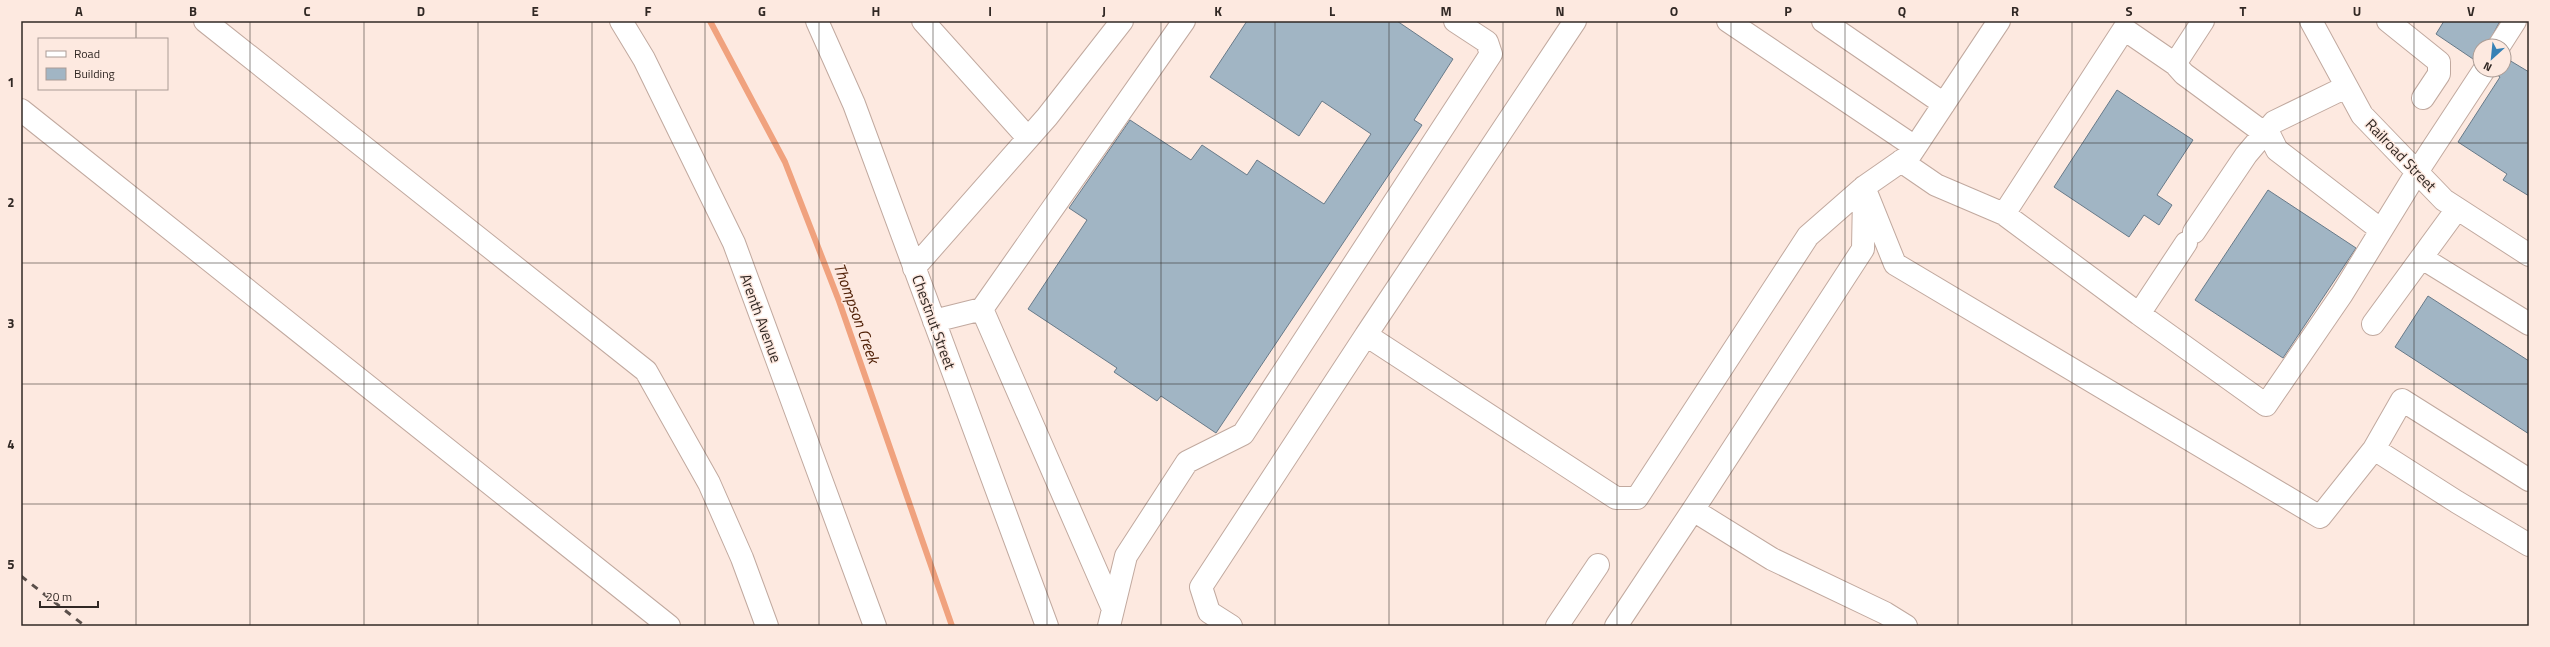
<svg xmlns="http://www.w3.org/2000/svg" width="2550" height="647" font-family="'Titillium Web',sans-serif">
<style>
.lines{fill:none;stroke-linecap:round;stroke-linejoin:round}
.stream{stroke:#f0a27e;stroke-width:6}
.building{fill:#a1b5c4;stroke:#687a89}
.minor-casing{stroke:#c1a99f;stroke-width:24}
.minor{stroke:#fff;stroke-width:22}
.rail{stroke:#5a4f4a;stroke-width:3;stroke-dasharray:7 7;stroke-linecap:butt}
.grid{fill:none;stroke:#312824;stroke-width:1;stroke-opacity:0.55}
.labels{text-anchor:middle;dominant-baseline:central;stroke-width:3;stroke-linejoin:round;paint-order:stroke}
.street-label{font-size:15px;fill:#312824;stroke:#fde9e0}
.water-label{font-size:16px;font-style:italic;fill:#502006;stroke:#fde9e0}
.neatline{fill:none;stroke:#312824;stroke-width:1.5}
.grid-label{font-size:13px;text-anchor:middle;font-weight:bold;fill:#312824}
</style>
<rect width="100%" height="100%" fill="#fde9e0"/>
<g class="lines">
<!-- stream -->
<path class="stream" d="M710,21L785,162L839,301L952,626"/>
</g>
<!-- building -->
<path class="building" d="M1247,21H1397L1453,59L1414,120L1422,125L1216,433L1161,396L1157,401L1114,372L1117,368L1028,309L1087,220L1069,208L1130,120L1191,160L1202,145L1247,175L1257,160L1324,204L1371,134L1322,101L1299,136L1210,77Z
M2444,21H2500L2487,46H2480V58L2476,61L2436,34Z
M2504,57L2529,72V196L2503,180L2507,174L2458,142L2500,77L2496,74V70H2504Z
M2117,90L2193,140L2157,195L2172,205L2159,225L2144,215L2129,237L2054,187Z
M2268,190L2356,248L2283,358L2195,300Z
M2428,296L2529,361V434L2395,347Z"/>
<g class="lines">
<defs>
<path id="minor" d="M205,21L646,371L709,483L742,558L767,626
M621,21L644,59L734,243L875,626
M817,21L854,104L1047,626
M923,21L1028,138
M1728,21L1915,147
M1823,21L1944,104
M2203,21L2175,64L2184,74L2264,133
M2311,21L2362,115L2444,200L2529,255
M2388,21L2439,62V74L2423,98
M2499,46L2515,21
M21,110L669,626
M2267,130L2277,150L2381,230
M1901,161L1936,185L2004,214
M1864,187L1895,264L2320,517L2374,449L2457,502L2529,545
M2194,232L2246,155L2274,122L2346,87
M2186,243L2139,314L2266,405L2342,294L2417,172L2484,70
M2422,258L2529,324
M914,268L1047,117L1122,21
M982,309L1113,609
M2139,314L2004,214L2124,29L2175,64
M934,321L982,309L1184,21
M2373,324L2457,209
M1366,335L1575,21
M2374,449L2402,400L2529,480
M1693,510L1863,249L1864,196
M1109,626L1126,556L1187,462L1243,434L1491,54L1487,42L1455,21
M1231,626L1209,612L1201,587L1366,335L1616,498H1637L1808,236L1864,187L1910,155L1999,21
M1557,626L1598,565
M1616,626L1693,510L1772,559L1885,613L1906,626"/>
</defs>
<!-- minor casing -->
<use href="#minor" class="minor-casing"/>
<!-- minor -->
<use href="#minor" class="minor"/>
<!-- rail -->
<path class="rail" d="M21,576L85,626"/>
</g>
<!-- grid -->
<path class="grid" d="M136,21V39M250,21V626M364,21V626M478,21V626M592,21V626M705,21V626M819,21V626M933,21V626M1047,21V626M1161,21V626M1275,21V626M1389,21V626M1503,21V626M1617,21V626M1731,21V626M1845,21V626M1958,21V626M2072,21V626M2186,21V626M2300,21V626M2414,21V626M136,89V626M21,143H2529M21,263H2529M21,384H2529M21,504H2529"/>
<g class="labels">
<!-- street labels -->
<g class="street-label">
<text transform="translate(2401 155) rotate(46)">Railroad Street</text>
<text transform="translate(761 318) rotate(70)">Arenth Avenue</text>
<text transform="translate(934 322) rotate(70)">Chestnut Street</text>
</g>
<!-- water labels -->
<g class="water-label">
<text transform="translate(857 313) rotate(70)">Thompson Creek</text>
</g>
</g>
<!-- border -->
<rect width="2550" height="647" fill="none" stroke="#fde9e0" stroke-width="44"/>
<!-- legend -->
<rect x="38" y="38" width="130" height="52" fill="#fde9e0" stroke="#ab9c95"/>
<rect x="46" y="51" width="20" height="6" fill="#ffffff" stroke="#ab9c95"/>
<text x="74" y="58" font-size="12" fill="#312824">Road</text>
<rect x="46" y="68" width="20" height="12" fill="#a1b5c4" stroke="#ab9c95"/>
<text x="74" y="78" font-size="12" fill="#312824">Building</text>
<!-- north arrow -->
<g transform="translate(2492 58) rotate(207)"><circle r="19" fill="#fde9e0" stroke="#ab9c95"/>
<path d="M0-3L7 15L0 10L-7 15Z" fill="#3781b5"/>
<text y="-6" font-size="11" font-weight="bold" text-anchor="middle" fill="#312824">N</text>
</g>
<!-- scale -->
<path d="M40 601v6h58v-6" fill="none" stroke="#312824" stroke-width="2"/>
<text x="46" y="601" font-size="12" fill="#312824" stroke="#fde9e0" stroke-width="3" paint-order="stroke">20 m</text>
<rect x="22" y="22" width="2506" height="603" class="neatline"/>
<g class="grid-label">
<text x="79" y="16">A</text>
<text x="193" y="16">B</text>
<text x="307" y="16">C</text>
<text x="421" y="16">D</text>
<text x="535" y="16">E</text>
<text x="648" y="16">F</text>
<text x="762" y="16">G</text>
<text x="876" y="16">H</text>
<text x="990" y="16">I</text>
<text x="1104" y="16">J</text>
<text x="1218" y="16">K</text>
<text x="1332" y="16">L</text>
<text x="1446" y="16">M</text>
<text x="1560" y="16">N</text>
<text x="1674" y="16">O</text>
<text x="1788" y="16">P</text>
<text x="1902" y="16">Q</text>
<text x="2015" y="16">R</text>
<text x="2129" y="16">S</text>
<text x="2243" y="16">T</text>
<text x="2357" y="16">U</text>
<text x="2471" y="16">V</text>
<text x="11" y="87">1</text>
<text x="11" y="207">2</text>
<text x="11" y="328">3</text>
<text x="11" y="449">4</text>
<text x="11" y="569">5</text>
</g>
</svg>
